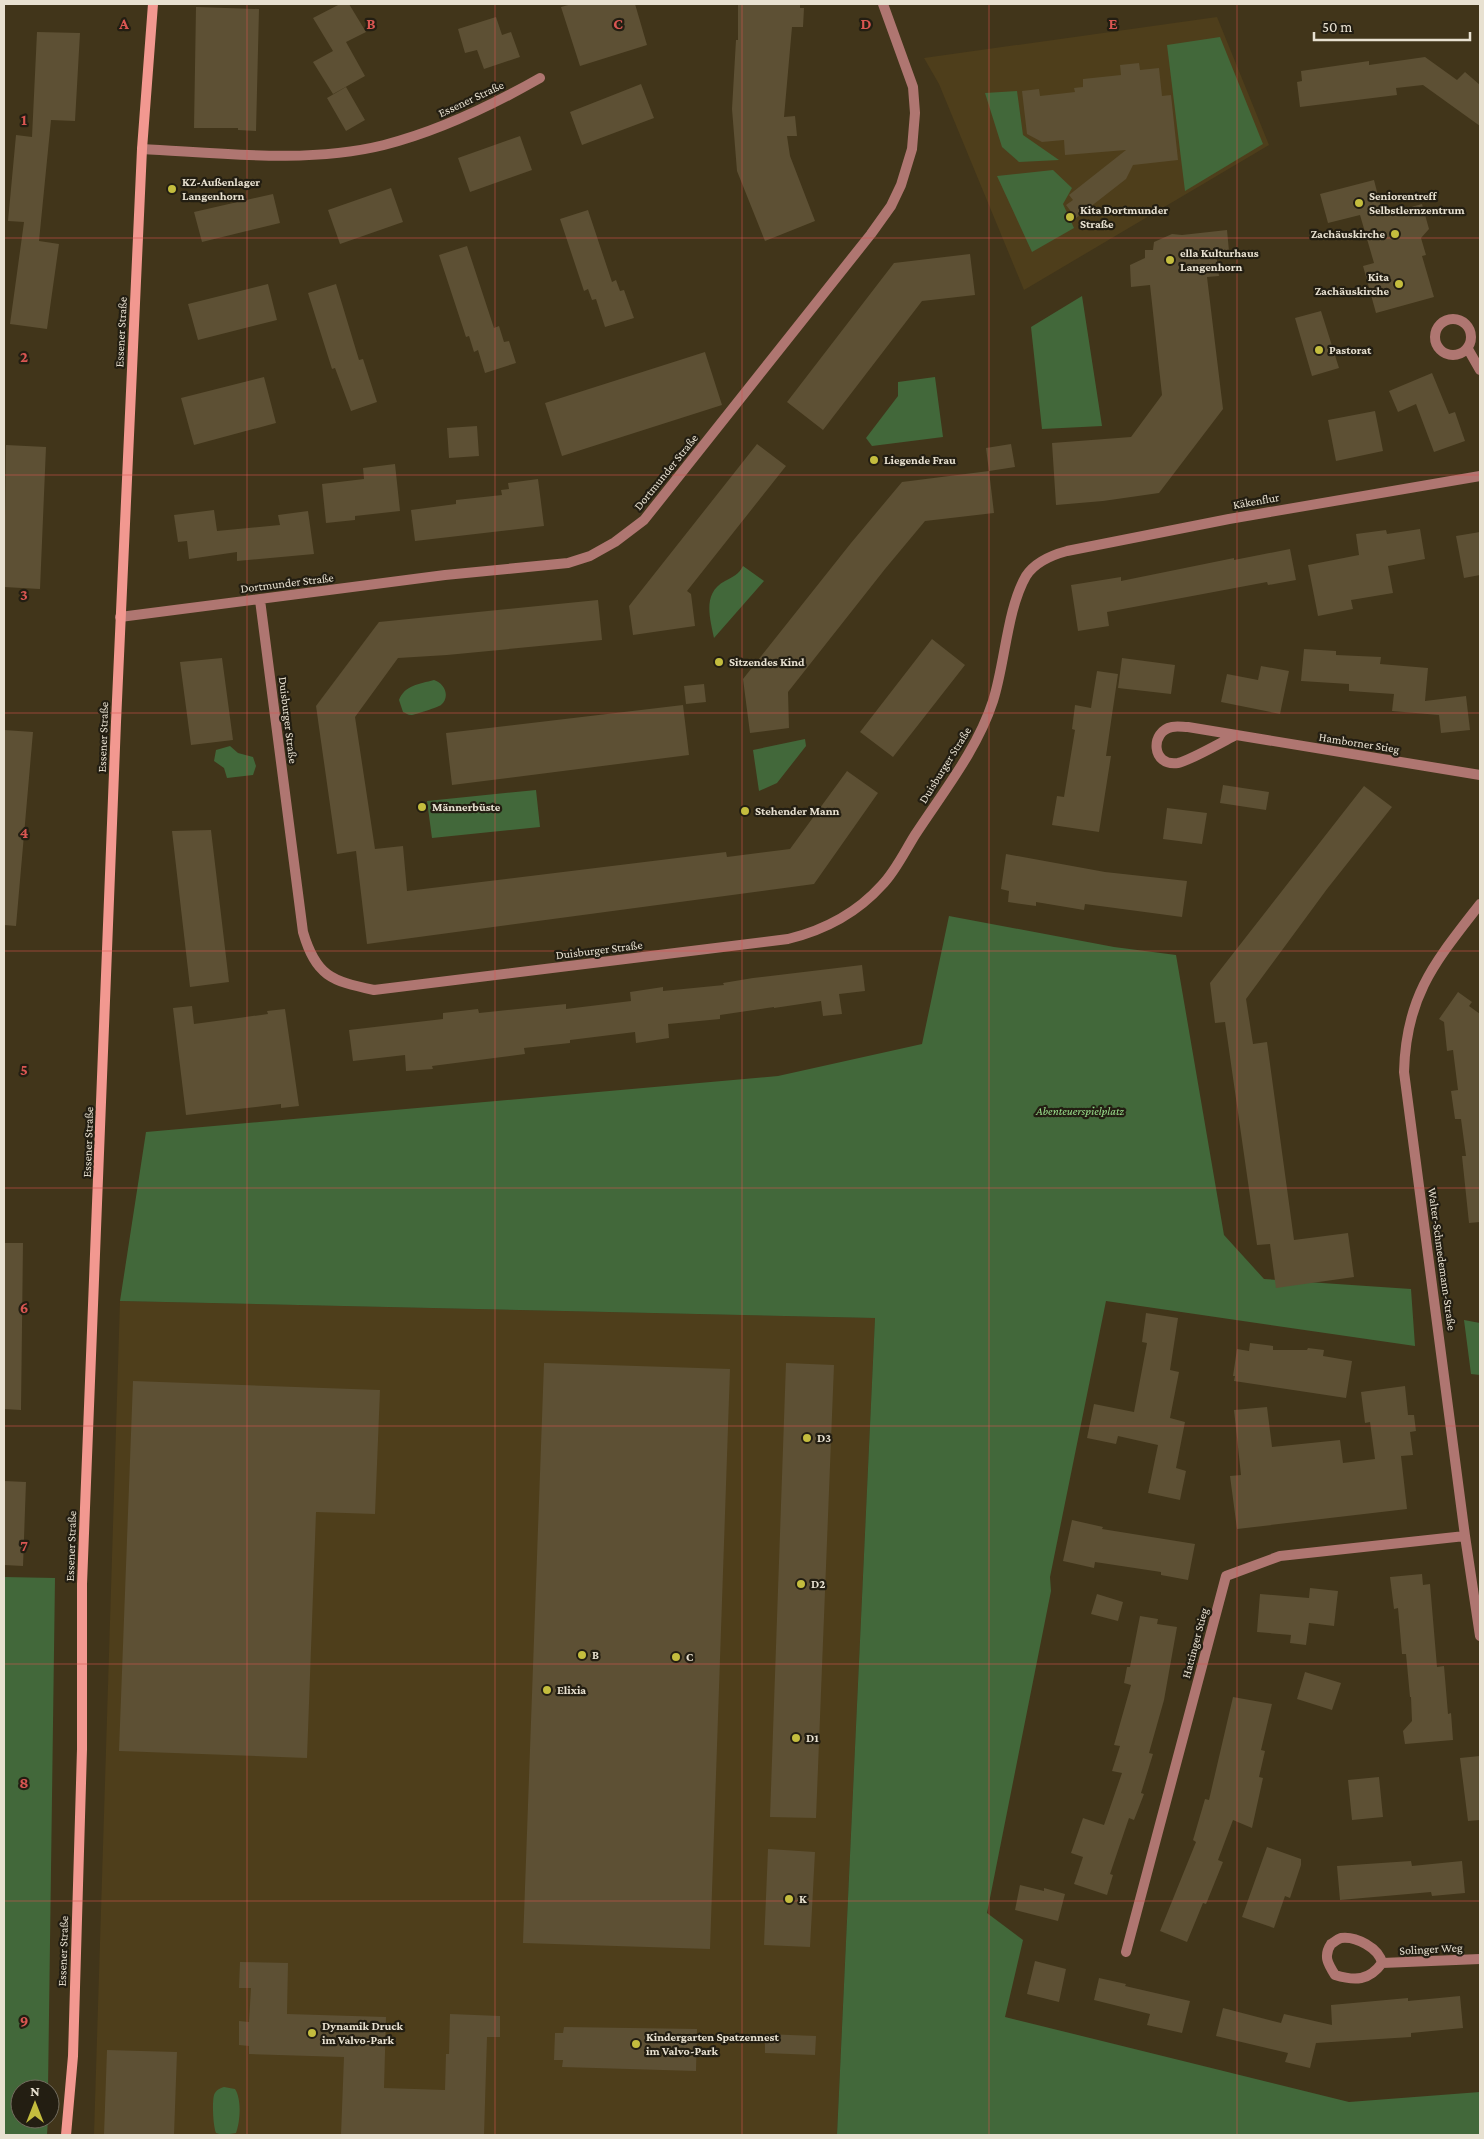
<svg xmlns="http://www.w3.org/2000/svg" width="1484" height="2139" font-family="'Crimson Pro',serif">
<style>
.built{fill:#4e3e1b}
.green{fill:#42683a}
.building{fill:#5d5034}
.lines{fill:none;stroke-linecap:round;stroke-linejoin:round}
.street{stroke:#af7671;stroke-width:10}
.secondary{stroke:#f29890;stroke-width:10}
.grid{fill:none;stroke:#da5652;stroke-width:1;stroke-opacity:0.55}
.poi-dot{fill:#c4bd3e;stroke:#231e12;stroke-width:2}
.labels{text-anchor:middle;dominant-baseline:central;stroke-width:4.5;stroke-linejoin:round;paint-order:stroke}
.street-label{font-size:12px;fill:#e8e1d1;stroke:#231e12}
.poi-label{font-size:12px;font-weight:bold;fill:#e8e1d1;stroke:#231e12;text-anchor:start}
.park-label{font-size:12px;font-style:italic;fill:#9ade8c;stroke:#231e12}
.grid-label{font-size:16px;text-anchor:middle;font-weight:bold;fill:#da5652;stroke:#231e12;stroke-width:4.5;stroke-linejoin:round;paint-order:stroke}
</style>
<rect width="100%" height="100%" fill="#41351a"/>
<!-- built -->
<path class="built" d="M1217,17L1269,145L1024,290L939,84L924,58Z
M120,1301L875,1318L837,2135H94Z"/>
<!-- green -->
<path class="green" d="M1220,37L1263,144L1185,191L1167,45Z
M1017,91L1023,135L1059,160L1019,162L1002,147L985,93Z
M1053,170L1072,188L1063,204L1074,228L1032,252L997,176Z
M1082,296L1102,426L1042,429L1031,327Z
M935,377L943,437L872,446L866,438L898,396V382Z
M743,566L764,581L714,638C710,618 702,593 725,581C733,577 739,574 743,566Z
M434,680C444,683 451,696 441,705C438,707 415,715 411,715C408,715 406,713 403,712L399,700C405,685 419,684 434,680Z
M805,739L806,746L777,783L759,791L753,750Z
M230,746L238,753L253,757L256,766L253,775L227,778L224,768L214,761L216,750Z
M536,790L540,827L432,838L427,801Z
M949,916L1114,947L1176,955L1224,1235L1264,1279L1411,1289L1415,1346L1106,1301L1050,1577L1051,1591L987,1913L1023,1940L1005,2017L1349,2102L1480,2092V2135H837L875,1318L120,1301L146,1132L778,1076L922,1044Z
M1464,1320L1480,1323V1375L1471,1374Z
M4,1577L55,1578L48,2089H20V2119H48L47,2135H4Z
M224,2087L235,2089C242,2100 240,2122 236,2133L223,2135L216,2133C213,2126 212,2102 214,2095C216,2090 220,2088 224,2087Z"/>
<!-- building -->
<path class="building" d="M340,4H349L366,32L346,42L365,76L333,94L313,62L333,51L313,18Z
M572,4H635L647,45L580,66L561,7Z
M741,4H800V8H804L803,27H792L784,117L795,116L797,136H787L790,156L815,221L765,241L737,171L732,109L736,40H738V5Z
M196,7L259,9L256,131L238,130V128H194Z
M496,17L502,35L511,32L520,57L484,69L477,50L465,53L458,29Z
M37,32L80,33L75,121L51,120L39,241L59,244L47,329L10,324L24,222L8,221L16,135L32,137Z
M1425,57L1457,80L1465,72L1480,85V126L1423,85L1396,88L1397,95L1300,107L1297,82L1302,81L1301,71L1369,61V65Z
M1139,63L1140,70L1159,68L1162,96L1171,95L1178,160L1133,165L1126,179L1076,218L1066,205L1073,200L1069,195L1126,150L1065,155L1064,140L1042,142L1027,134L1022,91L1039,89L1040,96L1075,92L1074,88L1083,87V79L1121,75L1120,65Z
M641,84L654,118L582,145L570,112Z
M346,87L365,120L346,131L327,98Z
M520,136L532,170L470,192L458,158Z
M1374,180L1383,215L1422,204L1429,229L1421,238L1426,255L1422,256L1434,297L1376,313L1363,266L1374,263L1360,215L1328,223L1320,194Z
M391,188L403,222L340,244L328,210Z
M273,194L280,223L202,242L194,212Z
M588,210L612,282L616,280L620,291L624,290L634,318L605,327L596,299L592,300L588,289L584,291L560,219Z
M1227,230L1229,251L1216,253L1219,276L1207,277L1223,409L1159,493L1103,501L1056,505L1052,443L1131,437L1162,395L1150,285L1131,287L1130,265L1145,258V250H1153L1154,242L1172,234L1182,235Z
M467,246L494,328L499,326L504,342L509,341L516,363L485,373L478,350L474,352L469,336L466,337L439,255Z
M970,254L975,295L922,301L823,430L787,402L894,263Z
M268,284L277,320L198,340L188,304Z
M336,284L359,360L363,359L377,402L351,411L335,368L332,369L308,293Z
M1321,311L1339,368L1312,376L1295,318Z
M705,352L722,405L562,456L545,403Z
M1432,373L1449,414L1455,412L1465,441L1434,452L1416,404L1398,412L1389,391Z
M264,377L276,423L194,445L181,398Z
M1375,411L1383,451L1336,461L1328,420Z
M477,426L479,456L449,458L447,428Z
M757,444L786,466L687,591L691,594L695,626L633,635L629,606Z
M1011,444L1015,467L989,471L994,513L925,521L885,569L788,692L789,728L750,733L743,679L851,543L902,482L989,471L986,448Z
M6,445L46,447L40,589L4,587Z
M395,464L400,511L355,516V520L326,523L322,484L364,479L363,468Z
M538,479L544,526L415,541L411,510L456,504V500L502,495L501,490L509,489L508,483Z
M214,510L217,531L280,525L278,515L308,511L314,554L237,561V552L189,559L187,541L178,542L174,515Z
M1420,529L1425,559L1388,566L1393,593L1351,600L1353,609L1318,616L1308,565L1359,555L1356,534L1386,530L1387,534Z
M1480,532V575L1464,578L1456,536Z
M1290,549L1296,580L1268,585L1267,582L1107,612L1109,626L1078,631L1071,585L1121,577V581L1234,558V560Z
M598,600L602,640L447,655L398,658L355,717L375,849L403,846L407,891L726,852L727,857L790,849L847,771L878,793L814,884L367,944L356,851L337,854L316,706L379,622Z
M932,639L965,665L893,757L860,732Z
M1304,649L1336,651V655L1381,657L1380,664L1428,668L1425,701L1466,696L1470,730L1441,733L1439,715L1392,711L1394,694L1349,691V684L1301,681Z
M222,658L233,740L191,745L180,662Z
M1122,658L1175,665L1171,694L1118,688Z
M1261,666L1289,671L1280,714L1221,702L1227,674L1258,680Z
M1097,671L1118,674L1106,756H1111L1099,832L1052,825L1057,796L1064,797L1075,730L1072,729L1075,705L1091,708Z
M704,684L706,702L686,704L684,686Z
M683,705L689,755L452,785L446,733Z
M4,730L33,732L16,926L4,925Z
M1223,785L1269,792L1266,810L1220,803Z
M1364,786L1392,807L1327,889L1246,999L1253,1044L1267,1042L1294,1240L1348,1233L1354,1277L1276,1288L1270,1244L1257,1245L1225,1022L1215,1023L1210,983Z
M1167,808L1207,813L1202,844L1163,839Z
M211,830L229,982L190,987L172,831Z
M1006,854L1105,872L1187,881L1182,917L1085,904L1084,910L1036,902V906L1008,902L1009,891L1001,889Z
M862,965L865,991L839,994L842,1014L823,1016L821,1001L774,1008V1007L720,1015V1019L668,1024L669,1038L636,1043L635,1032L570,1040V1043L524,1048L525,1054L432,1066L433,1069L406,1071L405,1055L353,1061L349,1030L443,1019V1013L478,1009L479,1013L566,1004V1009L631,1001L630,992L663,987V991L724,985L723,983L753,978Z
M1458,992L1472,1002L1469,1006L1480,1014V1222L1469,1223L1462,1156H1466L1461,1119H1455L1451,1091L1458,1090L1453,1050L1447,1051L1444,1022L1439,1019Z
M192,1006L194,1024L268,1014L267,1011L285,1009L299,1106L281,1108V1104L186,1115L173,1008Z
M4,1243H23L21,1410L4,1409Z
M1146,1313L1178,1318L1170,1370L1179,1372L1170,1418L1185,1422L1176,1468L1186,1471L1180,1500L1148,1493L1158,1445L1118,1436L1116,1444L1087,1438L1094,1404L1134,1412L1147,1343L1142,1342Z
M1250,1343L1273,1346V1350H1307L1308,1348L1324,1350L1323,1356L1352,1361L1346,1398L1234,1381L1235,1376H1233L1237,1349L1249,1351Z
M544,1363L730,1369L710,1949L523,1943Z
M786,1363L834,1365L816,1818L770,1817Z
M133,1381L380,1390L375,1514L316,1512L307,1758L119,1751Z
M1405,1386L1408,1415H1414L1416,1431L1410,1432L1413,1455L1401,1456L1407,1509L1237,1529L1230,1476L1241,1475L1234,1410L1267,1407L1272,1447L1340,1440L1343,1463L1375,1459L1370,1422L1365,1423L1361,1392Z
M4,1481L26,1482L23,1566L4,1565Z
M1072,1520L1103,1527L1102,1529L1195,1544L1188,1580L1161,1575V1572L1095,1562L1094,1568L1063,1561Z
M1422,1574L1423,1585L1430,1584L1437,1667L1444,1666L1448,1714L1451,1713L1453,1740L1405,1744L1403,1731L1412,1721L1411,1697H1410L1406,1654H1402L1398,1608L1394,1609L1390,1577Z
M1310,1588L1338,1591L1334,1626L1309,1623L1306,1645L1290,1643L1291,1635L1257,1632L1260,1594L1309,1598Z
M1097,1594L1123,1602L1118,1621L1091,1614Z
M1140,1616L1158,1619L1157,1624L1177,1627L1164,1700L1149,1753L1153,1754L1141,1793L1144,1794L1134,1820L1129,1818L1110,1874L1113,1875L1107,1895L1074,1884L1083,1857L1071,1853L1083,1818L1104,1825L1122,1773L1112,1771L1120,1746L1114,1745L1131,1685L1124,1683L1127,1667H1130Z
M1305,1672L1341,1683L1332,1710L1297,1699Z
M1233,1697L1272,1704L1261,1750L1265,1751L1259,1777L1263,1778L1252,1828L1233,1820L1218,1860L1223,1862L1206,1904L1203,1903L1187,1942L1160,1931L1196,1842L1193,1840L1205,1799L1209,1800Z
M1480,1756V1820L1468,1821L1460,1758Z
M1379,1777L1383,1817L1352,1820L1348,1780Z
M1267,1847L1301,1859V1865L1290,1898L1285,1896L1274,1928L1242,1917Z
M768,1849L815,1852L810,1947L764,1945Z
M1411,1861L1412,1866L1462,1861L1465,1893L1432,1896L1431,1892L1340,1900L1337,1866Z
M1020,1885L1044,1891V1888L1065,1894L1058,1921L1015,1910Z
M1035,1961L1066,1969L1059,2002L1027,1994Z
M240,1962L288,1963L287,2014L386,2017L384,2088L445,2090L446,2054H449L450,2014L500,2016V2037H487L484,2135H341L344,2057L249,2054V2046L239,2045V2021L249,2022L251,1988H239Z
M1099,1978L1126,1984L1125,1986L1190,2001L1182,2033L1147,2025L1150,2014L1094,2000Z
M1460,1996L1463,2028L1411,2033V2037L1316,2043L1310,2068L1285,2062L1288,2053L1216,2036L1223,2008L1281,2023L1284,2014L1332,2025L1331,2005L1408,1998V2001Z
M564,2027L697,2029L696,2071L562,2067L563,2060H554L555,2033H563Z
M765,2034L816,2036L815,2055L765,2053Z
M107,2050L177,2052L174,2135H104Z"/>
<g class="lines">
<!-- street -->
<path class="street" d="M142,149C220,153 308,164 384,145C439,131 491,106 540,78
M1435 337a18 18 0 1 1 36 0a18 18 0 1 1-36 0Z
M1468,349L1480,370
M260,600L303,932C316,976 331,981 374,990L788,939C825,930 856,914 882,885C895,872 905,851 915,835C943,792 977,750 993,701C1005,664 1007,609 1026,576C1035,562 1052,555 1067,551L1229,519L1480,476
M120,617L445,575L568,563L590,556L615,542L644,520L871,234L891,206L901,185L912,149L915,113L913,87L883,4
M1234,736C1222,742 1189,761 1178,763C1151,767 1150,731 1172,727C1177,726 1183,727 1188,727L1480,775
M1480,904C1435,962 1406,995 1404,1072L1465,1536L1480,1636
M1126,1952L1226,1576L1280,1556L1465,1536
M1382,1963C1369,1981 1355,1981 1335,1975C1328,1964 1323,1956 1331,1944C1334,1942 1338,1939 1341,1938C1356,1936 1379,1948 1382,1963L1480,1959"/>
<!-- secondary -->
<path class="secondary" d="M66,2135L73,2056L82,1749V1584L116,722L142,149L153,4"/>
</g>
<!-- grid -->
<path class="grid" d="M247,4V2135M495,4V2135M742,4V2135M989,4V2135M1237,4V2135M4,238H1480M4,475H1480M4,713H1480M4,951H1480M4,1188H1480M4,1426H1480M4,1664H1480M4,1901H1480"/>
<!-- markers -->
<g class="poi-dot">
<circle cx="172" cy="189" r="5"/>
<circle cx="1359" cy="203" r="5"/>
<circle cx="1070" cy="217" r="5"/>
<circle cx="1395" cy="234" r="5"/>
<circle cx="1170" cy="260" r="5"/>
<circle cx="1399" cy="284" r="5"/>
<circle cx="1319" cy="350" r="5"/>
<circle cx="874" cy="460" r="5"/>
<circle cx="719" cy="662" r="5"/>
<circle cx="422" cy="807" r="5"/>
<circle cx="745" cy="811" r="5"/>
<circle cx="807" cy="1438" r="5"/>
<circle cx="801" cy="1584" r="5"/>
<circle cx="582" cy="1655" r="5"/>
<circle cx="676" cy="1657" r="5"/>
<circle cx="547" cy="1690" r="5"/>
<circle cx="796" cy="1738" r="5"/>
<circle cx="789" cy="1899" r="5"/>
<circle cx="312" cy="2033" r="5"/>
<circle cx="636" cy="2044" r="5"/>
</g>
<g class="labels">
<!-- street labels -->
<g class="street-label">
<text transform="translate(471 99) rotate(-25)">Essener Straße</text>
<text transform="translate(121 332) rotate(-87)">Essener Straße</text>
<text transform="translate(666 472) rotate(-51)">Dortmunder Straße</text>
<text transform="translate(1256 501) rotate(-10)">Käkenflur</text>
<text transform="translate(287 583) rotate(-7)">Dortmunder Straße</text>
<text transform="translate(288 720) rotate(83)">Duisburger Straße</text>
<text transform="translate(103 737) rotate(-88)">Essener Straße</text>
<text transform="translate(1359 743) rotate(9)">Hamborner Stieg</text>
<text transform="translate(945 765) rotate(-58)">Duisburger Straße</text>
<text transform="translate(599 950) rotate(-7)">Duisburger Straße</text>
<text transform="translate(88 1142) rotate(-88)">Essener Straße</text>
<text transform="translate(1442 1259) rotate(82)">Walter-Schmedemann-Straße</text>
<text transform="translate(71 1546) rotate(-88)">Essener Straße</text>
<text transform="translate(1195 1643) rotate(-75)">Hattinger Stieg</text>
<text transform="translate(1431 1949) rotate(-3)">Solinger Weg</text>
<text transform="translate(63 1951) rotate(-88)">Essener Straße</text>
</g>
<!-- poi labels -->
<g class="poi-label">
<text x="182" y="182">KZ-Außenlager<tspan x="182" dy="14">Langenhorn</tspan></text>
<text x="1369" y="196">Seniorentreff<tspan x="1369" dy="14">Selbstlernzentrum</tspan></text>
<text x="1080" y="210">Kita Dortmunder<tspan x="1080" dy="14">Straße</tspan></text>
<text x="1385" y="234" text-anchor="end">Zachäuskirche</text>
<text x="1180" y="253">ella Kulturhaus<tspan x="1180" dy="14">Langenhorn</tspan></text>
<text x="1389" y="277" text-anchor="end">Kita<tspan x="1389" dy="14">Zachäuskirche</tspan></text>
<text x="1329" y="350">Pastorat</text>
<text x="884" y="460">Liegende Frau</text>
<text x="729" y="662">Sitzendes Kind</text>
<text x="432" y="807">Männerbüste</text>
<text x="755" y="811">Stehender Mann</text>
<text x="817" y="1438">D3</text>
<text x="811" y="1584">D2</text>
<text x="592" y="1655">B</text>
<text x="686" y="1657">C</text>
<text x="557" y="1690">Elixia</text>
<text x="806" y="1738">D1</text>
<text x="799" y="1899">K</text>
<text x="322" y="2026">Dynamik Druck<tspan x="322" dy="14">im Valvo-Park</tspan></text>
<text x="646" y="2037">Kindergarten Spatzennest<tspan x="646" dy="14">im Valvo-Park</tspan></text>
</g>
<!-- park labels -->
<g class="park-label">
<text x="1080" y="1111">Abenteuerspielplatz</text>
</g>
</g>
<g class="grid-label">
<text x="124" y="29">A</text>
<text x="371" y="29">B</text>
<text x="618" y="29">C</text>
<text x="866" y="29">D</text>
<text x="1113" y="29">E</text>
<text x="24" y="125">1</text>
<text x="24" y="362">2</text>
<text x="24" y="600">3</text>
<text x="24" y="838">4</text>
<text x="24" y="1075">5</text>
<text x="24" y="1313">6</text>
<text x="24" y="1551">7</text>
<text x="24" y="1788">8</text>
<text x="24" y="2026">9</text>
</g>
<!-- border -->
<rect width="1484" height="2139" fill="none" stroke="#e8e1d1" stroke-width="10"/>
<!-- north arrow -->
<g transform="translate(35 2104)"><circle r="24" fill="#231e12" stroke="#726c5e"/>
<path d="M0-4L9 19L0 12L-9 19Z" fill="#c4bd3e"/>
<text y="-8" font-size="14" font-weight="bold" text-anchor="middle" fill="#e8e1d1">N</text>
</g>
<!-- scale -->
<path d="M1314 32v8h156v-8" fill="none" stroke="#e8e1d1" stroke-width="2.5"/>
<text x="1322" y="32" font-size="15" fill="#e8e1d1" stroke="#231e12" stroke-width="4" paint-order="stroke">50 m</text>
</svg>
